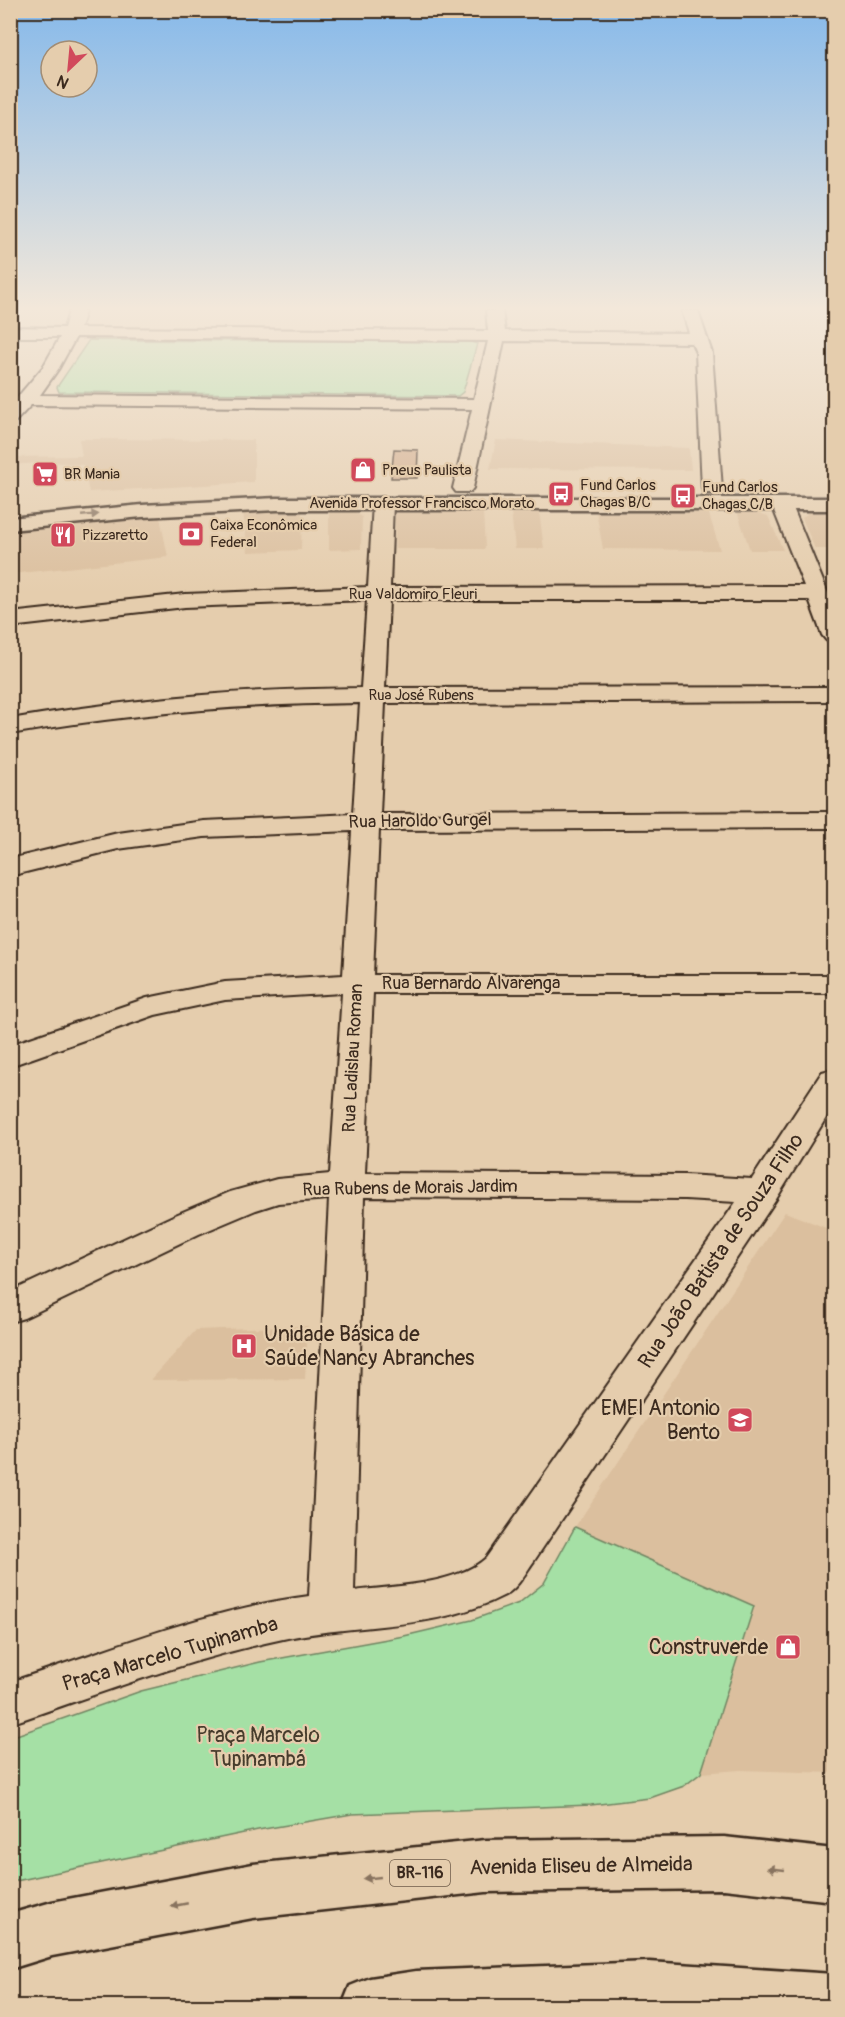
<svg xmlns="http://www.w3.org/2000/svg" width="845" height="2017" font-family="Pangolin,sans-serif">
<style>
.built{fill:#dbbf9e}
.green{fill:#a5e0a5;stroke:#708562;stroke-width:1.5}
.building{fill:#cfa886;stroke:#3b2a1e;stroke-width:1.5}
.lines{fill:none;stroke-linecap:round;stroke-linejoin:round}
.minor-casing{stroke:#3b2a1e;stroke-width:4}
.primary-casing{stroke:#3b2a1e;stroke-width:5}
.trunk-casing{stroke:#3b2a1e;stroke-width:5}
.minor{fill:#e5cdad;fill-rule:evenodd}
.primary{fill:#e5cdad;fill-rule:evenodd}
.trunk{fill:#e5cdad;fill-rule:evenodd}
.oneway{fill:#88735e}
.labels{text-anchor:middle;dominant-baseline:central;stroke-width:4.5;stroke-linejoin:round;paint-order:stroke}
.far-poi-label{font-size:15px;fill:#3b2a1e;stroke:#e5cdad;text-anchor:start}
.far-street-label{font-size:15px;fill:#3b2a1e;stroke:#e5cdad}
.shield{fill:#e5cdad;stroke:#6e5b49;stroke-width:1.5}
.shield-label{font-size:16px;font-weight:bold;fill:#3b2a1e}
.street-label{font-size:18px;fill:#3b2a1e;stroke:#e5cdad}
.near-street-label{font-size:21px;fill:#3b2a1e;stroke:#e5cdad}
.near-poi-label{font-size:21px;fill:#3b2a1e;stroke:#e5cdad;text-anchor:end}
.near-park-label{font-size:21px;fill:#463c2c;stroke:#e5cdad}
</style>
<rect width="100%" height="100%" fill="#e5cdad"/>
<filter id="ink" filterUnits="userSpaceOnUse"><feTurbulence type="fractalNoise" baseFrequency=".0167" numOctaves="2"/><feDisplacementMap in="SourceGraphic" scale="12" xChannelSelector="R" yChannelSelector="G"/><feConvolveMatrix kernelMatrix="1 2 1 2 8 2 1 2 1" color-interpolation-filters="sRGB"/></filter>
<g filter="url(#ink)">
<!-- built -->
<path class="built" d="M79,439L254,440V482L89,492L83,465L53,462L11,465V457L82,456Z
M496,440L689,448L691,470L490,469Z
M302,510L301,550L248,552L243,512Z
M329,510H351L362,517L361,549L329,550Z
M404,511H483L485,549H395V514Z
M511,511H539L544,549H515Z
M596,511H708L720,550L603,549Z
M737,511L755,512L768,516L783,550H750Z
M809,512H834V549H815L802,518Z
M160,517L168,557L11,574V532Z
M785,1212L834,1231V1773L740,1770L701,1773L754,1606L575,1527Z
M308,1326L305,1379L151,1380L196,1330Z"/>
<!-- green -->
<path class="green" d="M89,340L471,342L477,344L463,392L458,396L59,392L57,387Z
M575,1527L754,1606L701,1773L684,1786L650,1798L591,1805L352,1814L258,1830L11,1882V1737L141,1691L260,1662L404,1636L472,1620L519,1603L544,1583Z"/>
<!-- building -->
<path class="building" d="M394,449L418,450L417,478H391Z"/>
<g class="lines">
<defs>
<path id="minor" d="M69,311H85L80,328L488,331L486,311H502L505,331L689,333L682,311H698L712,353L722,489L719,493H705L702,489L696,353L692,343L504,341L473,488L470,492H456L453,488L472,409L31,405L16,421L10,422V406L43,367L60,337H10V327L64,328ZM76,337L488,341L474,399L40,395L59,368Z
M383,497L390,499L393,503L390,587L804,586L771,503L774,499H788L791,503L834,608V642L826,640L822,635L809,600H389L385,688L834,687V701L385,703L380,814L834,812V828L379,830L373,975H834V993H373L365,1173L685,1175L752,1179L822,1072L834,1069V1105L775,1201L534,1561C526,1572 518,1588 505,1595C437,1631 356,1623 283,1639C190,1659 101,1693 10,1724V1682C108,1650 207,1609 309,1596L329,1199L278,1203L256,1210L199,1234L24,1318L10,1322V1292L173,1216L230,1192L277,1179L330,1174L342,993L225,1000L155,1015L10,1066V1045L147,998L225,982L343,975L352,831L204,837L118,849L10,876V859L118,833L204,821L353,814L360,703C243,704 126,714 10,734V719C126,699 243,689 361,688L367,600L185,607L10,627V613L185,594L368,587L373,503L376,499ZM364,1197L685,1199L736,1202L486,1558C456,1585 393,1586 354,1591Z"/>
<path id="primary" d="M724,1837L834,1849V1901L724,1889L486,1892L253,1918L52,1956L10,1969V1914L52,1902L253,1864L486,1840Z
M649,1962L834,1974V2006H342L350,1986L370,1978L416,1971Z"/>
<path id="trunk" d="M277,498H834V510H277L142,517L10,530V518L142,505Z"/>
</defs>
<!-- minor casing -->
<use href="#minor" class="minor-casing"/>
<!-- primary casing -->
<use href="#primary" class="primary-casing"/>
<!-- trunk casing -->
<use href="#trunk" class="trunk-casing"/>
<!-- minor -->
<use href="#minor" class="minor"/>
<!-- primary -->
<use href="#primary" class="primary"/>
<!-- trunk -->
<use href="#trunk" class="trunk"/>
</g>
<!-- one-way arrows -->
<defs><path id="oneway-solid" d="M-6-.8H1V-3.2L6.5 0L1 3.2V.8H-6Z" transform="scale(1.5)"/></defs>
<g class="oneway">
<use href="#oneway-solid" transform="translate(90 515) rotate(-5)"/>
<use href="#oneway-solid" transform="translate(776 1869) rotate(-174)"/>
<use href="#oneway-solid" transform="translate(372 1878) rotate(174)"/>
<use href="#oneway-solid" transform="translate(179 1905) rotate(169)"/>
</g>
</g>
<!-- sky -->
<linearGradient id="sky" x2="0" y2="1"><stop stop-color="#86b9ea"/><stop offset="0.52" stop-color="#f3e8da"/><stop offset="1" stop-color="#f3e8da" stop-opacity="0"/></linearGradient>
<rect width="845" height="593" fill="url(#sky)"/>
<!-- icons -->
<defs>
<symbol id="shop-square" viewBox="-11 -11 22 22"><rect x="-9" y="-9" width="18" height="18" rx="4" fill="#d1495b" stroke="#e5cdad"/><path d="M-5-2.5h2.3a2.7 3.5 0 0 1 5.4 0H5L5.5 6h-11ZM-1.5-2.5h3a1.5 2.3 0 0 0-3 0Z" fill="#fff"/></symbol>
<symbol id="supermarket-square" viewBox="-11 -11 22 22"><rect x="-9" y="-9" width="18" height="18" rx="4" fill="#d1495b" stroke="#e5cdad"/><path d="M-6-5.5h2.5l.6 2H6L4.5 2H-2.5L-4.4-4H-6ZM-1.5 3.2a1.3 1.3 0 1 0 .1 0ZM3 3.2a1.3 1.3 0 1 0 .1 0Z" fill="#fff"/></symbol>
<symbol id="bus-square" viewBox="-11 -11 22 22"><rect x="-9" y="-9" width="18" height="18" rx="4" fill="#d1495b" stroke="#e5cdad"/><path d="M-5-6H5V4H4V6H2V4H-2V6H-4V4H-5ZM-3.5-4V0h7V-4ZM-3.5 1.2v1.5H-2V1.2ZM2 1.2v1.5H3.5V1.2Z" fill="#fff"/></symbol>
<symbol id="bank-square" viewBox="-11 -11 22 22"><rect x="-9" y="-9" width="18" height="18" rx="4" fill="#d1495b" stroke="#e5cdad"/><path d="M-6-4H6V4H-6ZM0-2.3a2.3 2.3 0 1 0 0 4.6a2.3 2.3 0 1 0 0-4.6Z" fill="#fff"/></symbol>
<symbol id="restaurant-square" viewBox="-11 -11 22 22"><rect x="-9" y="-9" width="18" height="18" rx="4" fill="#d1495b" stroke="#e5cdad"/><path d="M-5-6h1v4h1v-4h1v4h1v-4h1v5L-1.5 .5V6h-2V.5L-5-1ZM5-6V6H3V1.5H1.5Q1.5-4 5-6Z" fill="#fff"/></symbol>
<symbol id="hospital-square" viewBox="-11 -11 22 22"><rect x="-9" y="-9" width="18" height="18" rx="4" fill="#d1495b" stroke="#e5cdad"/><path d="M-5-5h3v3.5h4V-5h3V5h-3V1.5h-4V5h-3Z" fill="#fff"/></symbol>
<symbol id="school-square" viewBox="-11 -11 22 22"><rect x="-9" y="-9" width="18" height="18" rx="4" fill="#d1495b" stroke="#e5cdad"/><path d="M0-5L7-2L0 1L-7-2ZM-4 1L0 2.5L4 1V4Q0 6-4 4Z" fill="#fff"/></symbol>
</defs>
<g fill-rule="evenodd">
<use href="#shop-square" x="348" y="455" width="30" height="30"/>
<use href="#supermarket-square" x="30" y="459" width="30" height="30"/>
<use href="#bus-square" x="546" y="479" width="30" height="30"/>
<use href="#bus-square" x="668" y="481" width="30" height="30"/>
<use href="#bank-square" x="176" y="519" width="30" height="30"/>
<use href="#restaurant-square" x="48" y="520" width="30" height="30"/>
<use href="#hospital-square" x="229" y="1331" width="30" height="30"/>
<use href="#school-square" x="725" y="1405" width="30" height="30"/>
<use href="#shop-square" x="773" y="1632" width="30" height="30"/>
</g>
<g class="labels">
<!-- far-poi labels -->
<g class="far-poi-label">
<text x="382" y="470">Pneus Paulista</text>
<text x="64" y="474">BR Mania</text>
<text x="580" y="485">Fund Carlos<tspan x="580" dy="17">Chagas B/C</tspan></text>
<text x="702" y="487">Fund Carlos<tspan x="702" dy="17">Chagas C/B</tspan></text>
<text x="210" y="525">Caixa Econômica<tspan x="210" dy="17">Federal</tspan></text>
<text x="82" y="535">Pizzaretto</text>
</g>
<!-- far-street labels -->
<g class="far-street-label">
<text x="422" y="503">Avenida Professor Francisco Morato</text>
<text x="413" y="594">Rua Valdomiro Fleuri</text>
<text x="421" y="695">Rua José Rubens</text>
</g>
<!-- shield labels -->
<rect class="shield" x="390" y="1860" width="60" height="26" rx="4.5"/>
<g class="shield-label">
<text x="420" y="1873">BR-116</text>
</g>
<!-- street labels -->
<g class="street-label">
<text transform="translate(420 821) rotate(-1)">Rua Haroldo Gurgel</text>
<text x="471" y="983">Rua Bernardo Alvarenga</text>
<text transform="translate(353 1058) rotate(-87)">Rua Ladislau Roman</text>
<text transform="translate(410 1188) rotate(-1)">Rua Rubens de Morais Jardim</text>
</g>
<!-- near-street labels -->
<g class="near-street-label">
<text transform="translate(721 1251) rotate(-56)">Rua João Batista de Souza Filho</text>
<text transform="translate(170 1654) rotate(-16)">Praça Marcelo Tupinamba</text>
<text transform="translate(581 1866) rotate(-1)">Avenida Eliseu de Almeida</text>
</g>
<!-- near-poi labels -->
<g class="near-poi-label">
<text x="264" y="1334" text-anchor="start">Unidade Básica de<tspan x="264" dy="24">Saúde Nancy Abranches</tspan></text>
<text x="720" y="1408">EMEI Antonio<tspan x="720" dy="24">Bento</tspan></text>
<text x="768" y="1647">Construverde</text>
</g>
<!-- near-park labels -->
<g class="near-park-label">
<text x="258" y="1735">Praça Marcelo<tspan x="258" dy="24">Tupinambá</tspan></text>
</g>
</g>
<!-- margin -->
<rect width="845" height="2017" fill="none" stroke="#e5cdad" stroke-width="36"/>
<rect x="18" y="18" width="809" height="1981" fill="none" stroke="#3b2a1e" stroke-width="2" filter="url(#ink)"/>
<!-- north arrow -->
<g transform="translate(69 69) rotate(206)"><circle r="28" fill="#e5cdad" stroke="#a18c74" stroke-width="1.5"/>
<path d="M0-4.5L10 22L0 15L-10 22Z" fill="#d1495b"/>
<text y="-9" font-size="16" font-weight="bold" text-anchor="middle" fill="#3b2a1e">N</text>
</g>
</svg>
